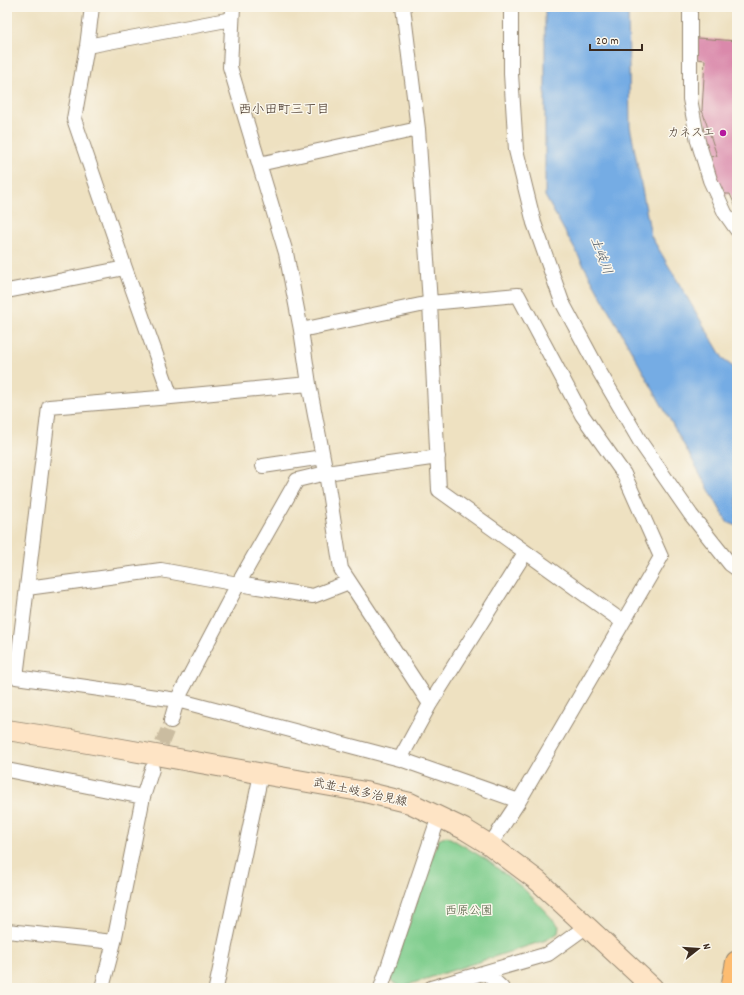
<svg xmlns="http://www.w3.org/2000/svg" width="744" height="995" font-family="Dekko,'Klee One',sans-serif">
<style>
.green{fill:#7fcd8d;stroke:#5d7c56}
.water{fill:#75ace4;stroke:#586b81}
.building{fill:#da89ab}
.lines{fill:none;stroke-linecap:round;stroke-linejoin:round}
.minor-tunnel{stroke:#cabca0;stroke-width:14;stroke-dasharray:14 7;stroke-linecap:butt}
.minor-casing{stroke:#948670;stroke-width:16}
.secondary-casing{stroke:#948670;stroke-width:22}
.trunk-casing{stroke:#948670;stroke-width:24}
.minor{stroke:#fff;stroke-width:14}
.secondary{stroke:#fee4c5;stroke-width:20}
.trunk{stroke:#fdbc6f;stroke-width:22}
.poi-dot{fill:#b5179e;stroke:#fbf7ec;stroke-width:1.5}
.labels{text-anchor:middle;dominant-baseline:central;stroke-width:3;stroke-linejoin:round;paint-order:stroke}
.poi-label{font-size:12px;fill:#3b2a1e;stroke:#fbf7ec;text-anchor:end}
.street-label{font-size:12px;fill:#3b2a1e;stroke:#fbf7ec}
.park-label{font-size:12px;fill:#4f5b3f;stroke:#fbf7ec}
.neighbourhood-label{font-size:13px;fill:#3b2a1e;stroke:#fbf7ec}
.water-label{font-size:13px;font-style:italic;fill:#4f5863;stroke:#fbf7ec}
</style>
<rect width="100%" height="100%" fill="#fbf7ec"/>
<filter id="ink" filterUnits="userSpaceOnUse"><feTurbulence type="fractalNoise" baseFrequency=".025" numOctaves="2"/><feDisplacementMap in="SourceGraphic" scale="8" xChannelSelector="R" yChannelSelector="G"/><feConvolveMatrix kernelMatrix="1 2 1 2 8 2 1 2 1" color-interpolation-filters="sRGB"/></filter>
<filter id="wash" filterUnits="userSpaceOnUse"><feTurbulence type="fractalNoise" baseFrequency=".012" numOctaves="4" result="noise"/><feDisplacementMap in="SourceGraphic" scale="16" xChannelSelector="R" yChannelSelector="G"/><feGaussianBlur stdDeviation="0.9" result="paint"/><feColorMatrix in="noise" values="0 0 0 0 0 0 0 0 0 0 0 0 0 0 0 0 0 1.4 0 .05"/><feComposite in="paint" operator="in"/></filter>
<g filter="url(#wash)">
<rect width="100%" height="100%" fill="#eee1c1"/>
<!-- green -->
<path class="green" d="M447,836L487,860L524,889L559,926L558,933L546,940L401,987L390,980L438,840Z"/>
<!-- water -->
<path class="water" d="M545,7H628L630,126L651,236L724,360L737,370V526L727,522L545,196Z"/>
<g id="blocks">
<!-- building -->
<path class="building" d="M697,38L737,41V210L730,194H723L708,157L717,156L702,110L705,60L697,59Z"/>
</g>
</g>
<g filter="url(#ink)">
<use href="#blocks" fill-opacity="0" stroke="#948670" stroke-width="1"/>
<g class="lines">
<!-- minor-tunnel -->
<path class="minor-tunnel" d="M154,763L171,721"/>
<defs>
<path id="minor" d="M92,7L87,46L74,119L125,268L171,397
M233,7L230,67L286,253L301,330L309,384L326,473L341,569L430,704
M403,7L418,129L430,303L439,490L623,622
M511,7V74L516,150L534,223L562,302L599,371L641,443L691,515L730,564L737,569
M690,7V99L698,141L710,180L725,213L737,230
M87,46L232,19
M259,164L418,129
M7,291L125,268
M301,330L430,303L518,295L582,415L624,474L661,557L519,801L490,845
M309,384L171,397L49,407L16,677L177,700L400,759
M263,466L323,457
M27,588L161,570L238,584L313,596L349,582
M171,721L177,700L238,584L297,480L326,473L438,457
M7,770L143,797
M519,801L400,759L430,704L525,553
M7,931L114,942
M486,973L502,988
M102,988L114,942L143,797L152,769
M216,988L261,774
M381,988L439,816
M431,988L548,954L587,926"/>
<path id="secondary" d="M7,730L71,740L365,792L410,803L464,829L490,845L538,881L653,988"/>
<path id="trunk" d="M732,988L737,962"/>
</defs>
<!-- minor casing -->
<use href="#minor" class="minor-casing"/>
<!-- secondary casing -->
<use href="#secondary" class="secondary-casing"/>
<!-- trunk casing -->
<use href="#trunk" class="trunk-casing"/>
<!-- minor -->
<use href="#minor" class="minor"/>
<!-- secondary -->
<use href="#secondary" class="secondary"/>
<!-- trunk -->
<use href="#trunk" class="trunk"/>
</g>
</g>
<!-- markers -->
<circle class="poi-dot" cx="723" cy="133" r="4"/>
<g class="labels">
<!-- poi labels -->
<g class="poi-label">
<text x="715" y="133">カネスエ</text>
</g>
<!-- street labels -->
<g class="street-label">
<text transform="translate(360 793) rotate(12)">武並土岐多治見線</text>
</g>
<!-- park labels -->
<g class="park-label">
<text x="469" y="911">西原公園</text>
</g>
<!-- neighbourhood labels -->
<g class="neighbourhood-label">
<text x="284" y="110">西小田町三丁目</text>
</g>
<!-- water labels -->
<g class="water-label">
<text transform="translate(600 256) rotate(69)">土岐川</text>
</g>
</g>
<!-- margin -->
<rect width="744" height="995" fill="none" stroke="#fbf7ec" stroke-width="24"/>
<!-- north arrow -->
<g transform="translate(698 949) rotate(73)" stroke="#fbf7ec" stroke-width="3" paint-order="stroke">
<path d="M0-3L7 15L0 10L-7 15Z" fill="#3b2a1e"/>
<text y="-6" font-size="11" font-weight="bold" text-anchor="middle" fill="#3b2a1e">N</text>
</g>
<!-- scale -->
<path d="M590 44v6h52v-6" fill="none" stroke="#3b2a1e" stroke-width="2"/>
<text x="596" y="44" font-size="12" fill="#3b2a1e" stroke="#fbf7ec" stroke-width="3" paint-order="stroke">20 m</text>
</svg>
